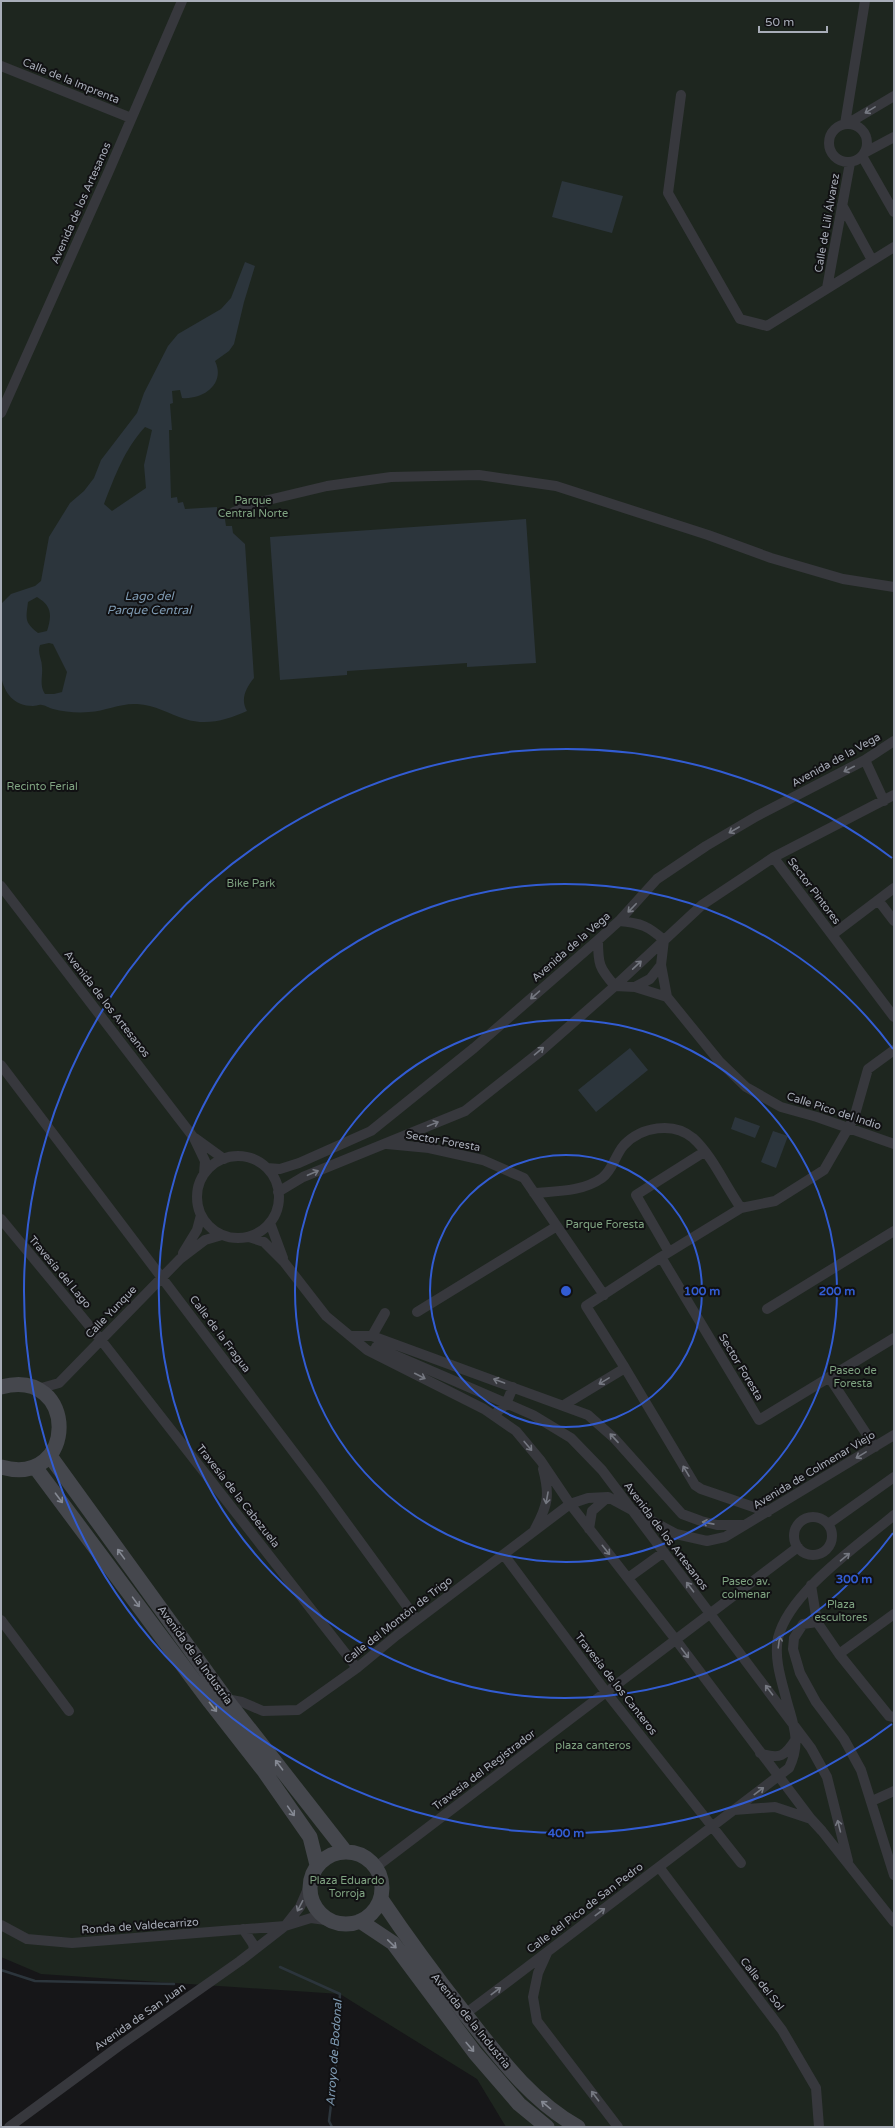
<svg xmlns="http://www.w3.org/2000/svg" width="895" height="2128" font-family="'Varela Round',sans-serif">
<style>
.green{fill:#1e261f}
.water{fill:#2c353c;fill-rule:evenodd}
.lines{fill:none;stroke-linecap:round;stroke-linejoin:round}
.stream{stroke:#2c353c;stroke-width:2.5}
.street{stroke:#37383d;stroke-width:10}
.secondary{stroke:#45474d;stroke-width:15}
.oneway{stroke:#757881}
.oneway2{stroke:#858993}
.ring{fill:none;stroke:#325cd3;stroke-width:2}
.labels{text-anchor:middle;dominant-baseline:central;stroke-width:4;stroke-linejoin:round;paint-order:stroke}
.street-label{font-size:11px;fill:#a8adb8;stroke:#111113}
.park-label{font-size:11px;fill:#7fa381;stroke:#111113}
.water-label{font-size:12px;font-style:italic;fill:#7f9bb3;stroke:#111113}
.centre{fill:#325cd3;stroke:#111113;stroke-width:2}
.ring-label{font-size:12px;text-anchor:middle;font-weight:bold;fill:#325cd3;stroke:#111113;stroke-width:4;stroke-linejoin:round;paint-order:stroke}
</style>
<rect width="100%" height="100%" fill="#161618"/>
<!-- green -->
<path class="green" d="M1,1H894V2127H506L477,2079L340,1994L41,1974L1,1957Z"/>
<!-- water -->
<path class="water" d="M562,181L623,196L612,233L552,217Z
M245,262L255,266L244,302L234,344L229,351L215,361C226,384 203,400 182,398L180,390L172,391L173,403L170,404L172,430H169L171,498L177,497L178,503L183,502L185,509L217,507V513H224L226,526H232L233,533L245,544L254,678C246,688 240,699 247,711C227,720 207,726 185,719C169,714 155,705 137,704C120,703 106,711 89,712C78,713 64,712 53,709C49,708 45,705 42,705C39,704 36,706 33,706C14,706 4,693 1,676V604L11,594L35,586L41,581L49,537L70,503L84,491L94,478L101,460L137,413L144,393L168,346L178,334L221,309L231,298ZM145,427L152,430L144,465L146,488L112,511L104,504C115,476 124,450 145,427ZM37,597C52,606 52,615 47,631L38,633C24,622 26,619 28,602ZM49,643L53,644L67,672L62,692L54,694H45C39,685 43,677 42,667C42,659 37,653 40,645Z
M526,519L536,663L467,667V663L347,671V675L280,680L270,537Z
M630,1048L648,1070L596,1112L578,1090Z
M735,1117L760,1126L755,1138L731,1129Z
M773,1131L788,1136L776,1168L761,1162Z"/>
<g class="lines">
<!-- stream -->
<path class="stream" d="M280,1967L340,1994L336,2063L329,2121L332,2127
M1,1970L35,1981L174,1984"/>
<!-- street -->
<path class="street" d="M1,66L131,118
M681,95L668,193L740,319L767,326L894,247
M845,124L865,1
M847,124L894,96
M829 143a19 19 0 1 1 38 0a19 19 0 1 1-38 0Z
M864,153L894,137
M862,156L894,212
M842,205L872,260
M827,288L850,163
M1,413L108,173L182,1
M234,512L264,501L327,486L391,477L479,475L556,486L708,535L771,558L843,579L894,587
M865,760L884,801
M777,862L894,1017
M1,886L194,1138L205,1161L204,1174
M878,900L894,921
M832,935L894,888
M598,940C598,964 599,968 615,986L635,987L650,979L661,965L664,940C648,926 641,923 619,921
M661,965L667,997L719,1061L746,1087L781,1107L817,1117L894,1144
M635,987L667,997
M1,1065L320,1487L417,1620
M195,1138L224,1159
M387,1144L429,1148L483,1160L524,1178L604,1295
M197 1197a41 41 0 1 1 82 0a41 41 0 1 1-82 0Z
M267,1168L280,1169L299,1163L371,1131L474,1048L598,940L619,921L657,879L706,846L757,816L865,760L894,741
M278,1192L303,1177L465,1111L541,1051L615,986L702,905L774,857L894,795
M534,1193C557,1191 582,1192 602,1178C613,1170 615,1155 624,1145C641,1127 673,1121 693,1138C712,1155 726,1187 741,1208
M1,1219L101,1340L357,1668
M270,1223L283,1258
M249,1237L264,1242L284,1262L326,1316L367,1350L484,1409L516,1431L541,1461L570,1504L676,1640L811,1819L822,1831L894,1922
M669,1252L636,1195L704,1152
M183,1253L197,1230L201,1215
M661,1257L759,1420L894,1338
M767,1309L894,1231
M417,1312L557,1226
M350,1336H372L588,1415L614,1438L682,1514L701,1521L717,1525H745
M372,1336L385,1313
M376,1347L533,1415L571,1438L602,1470L811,1748L827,1777L848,1861
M625,1368L586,1306L661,1257L741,1208L775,1201L824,1170L854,1118L868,1069L894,1050
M829,1377L875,1447
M38,1389L59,1383L180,1259L205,1240L222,1235
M564,1405L625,1368L695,1485L701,1489L768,1512
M494,1415L506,1404L513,1387
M794 1536a19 19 0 1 1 38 0a19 19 0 1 1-38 0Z
M828,1524L894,1477
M535,1529C548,1505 550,1495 543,1469
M589,1529L592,1511L608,1497
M504,1555L606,1692L741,1863
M628,1578L664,1552
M811,1585L817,1622L839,1654L889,1716L894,1717
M1,1620L69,1711
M817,1622L803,1624L794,1638L793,1649L800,1673L816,1702L844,1739L861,1770L894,1875
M839,1654L894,1614
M612,1688L798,1547
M226,1699L242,1702L263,1711L298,1710L357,1668L397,1635L570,1504L588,1498L608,1497L676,1534L707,1541L725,1537L894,1435
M760,1753C780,1760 785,1756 796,1739
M872,1801L894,1791
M734,1810L775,1807L811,1819
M376,1867L606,1692
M659,1867L782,2030L816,2088L819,2127
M1,1925L27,1939L72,1943L285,1926L311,1918L333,1921
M243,1929L253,1944L254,1950
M547,1953L538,1973L533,1997L537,2021L618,2127
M459,2015L465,2014L509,1981L789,1768C802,1741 793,1725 786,1698C781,1679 774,1658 778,1638C789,1592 859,1545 894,1515
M9,2127L119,2046L240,1961L285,1926L300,1907L310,1884"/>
<!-- secondary -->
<path class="secondary" d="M1,1387C79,1366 78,1489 1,1467
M50,1456L226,1699L345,1851
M35,1467L210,1702L264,1771L310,1837L317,1865
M310 1888a36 36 0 1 1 72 0a36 36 0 1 1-72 0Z
M381,1899C408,1939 436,1977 465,2014C499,2057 530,2100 578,2127
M360,1921L393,1943L475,2053L519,2104L547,2127"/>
</g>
<!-- one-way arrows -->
<defs><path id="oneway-shaft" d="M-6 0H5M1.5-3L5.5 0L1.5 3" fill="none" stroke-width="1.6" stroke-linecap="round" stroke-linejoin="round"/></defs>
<g class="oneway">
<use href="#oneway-shaft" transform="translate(870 110) rotate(149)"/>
<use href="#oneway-shaft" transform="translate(849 769) rotate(153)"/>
<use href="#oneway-shaft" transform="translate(734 830) rotate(150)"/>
<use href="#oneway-shaft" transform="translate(632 908) rotate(134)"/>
<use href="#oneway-shaft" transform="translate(637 965) rotate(-43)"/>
<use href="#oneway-shaft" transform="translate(535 995) rotate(139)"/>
<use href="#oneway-shaft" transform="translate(539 1051) rotate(-40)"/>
<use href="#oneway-shaft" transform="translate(433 1124) rotate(-22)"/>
<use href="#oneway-shaft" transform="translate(313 1173) rotate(-23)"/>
<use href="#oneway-shaft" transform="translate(420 1376) rotate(27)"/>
<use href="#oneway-shaft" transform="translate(499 1381) rotate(-160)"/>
<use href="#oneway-shaft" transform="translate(604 1381) rotate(149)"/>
<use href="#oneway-shaft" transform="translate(614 1438) rotate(-133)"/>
<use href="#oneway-shaft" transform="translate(528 1446) rotate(50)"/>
<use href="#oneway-shaft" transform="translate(861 1455) rotate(149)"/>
<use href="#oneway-shaft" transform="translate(686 1471) rotate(-121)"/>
<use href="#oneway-shaft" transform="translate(547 1498) rotate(100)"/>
<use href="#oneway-shaft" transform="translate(708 1523) rotate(-169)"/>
<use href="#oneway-shaft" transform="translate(606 1550) rotate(51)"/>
<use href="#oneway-shaft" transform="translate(845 1557) rotate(-40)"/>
<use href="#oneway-shaft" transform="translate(690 1587) rotate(-127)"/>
<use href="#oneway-shaft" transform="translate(779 1642) rotate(-82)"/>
<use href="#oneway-shaft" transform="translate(685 1653) rotate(53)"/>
<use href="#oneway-shaft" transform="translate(769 1690) rotate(-127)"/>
<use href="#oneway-shaft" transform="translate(759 1791) rotate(-37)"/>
<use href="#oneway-shaft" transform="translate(839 1826) rotate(-104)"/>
<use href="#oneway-shaft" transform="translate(300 1906) rotate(117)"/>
<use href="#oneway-shaft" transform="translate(600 1912) rotate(-37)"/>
<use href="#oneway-shaft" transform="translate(496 1991) rotate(-37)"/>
<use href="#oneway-shaft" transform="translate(595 2096) rotate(-127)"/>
</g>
<g class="oneway2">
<use href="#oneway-shaft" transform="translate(59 1498) rotate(53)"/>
<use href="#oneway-shaft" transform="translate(121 1554) rotate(-126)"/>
<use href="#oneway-shaft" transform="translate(136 1602) rotate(54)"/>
<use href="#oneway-shaft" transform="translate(213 1707) rotate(52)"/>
<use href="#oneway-shaft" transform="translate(279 1765) rotate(-127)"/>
<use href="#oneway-shaft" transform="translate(291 1811) rotate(55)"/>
<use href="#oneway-shaft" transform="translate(392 1944) rotate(44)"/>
<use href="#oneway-shaft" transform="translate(470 2047) rotate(50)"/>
<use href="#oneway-shaft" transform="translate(546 2105) rotate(-140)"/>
</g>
<!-- distance rings -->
<g class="ring">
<circle cx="566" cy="1291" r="136"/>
<circle cx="566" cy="1291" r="271"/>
<path d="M893 1533A407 407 0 1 1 893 1049"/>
<path d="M892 1724A542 542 0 1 1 892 858"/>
</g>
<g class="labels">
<!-- street labels -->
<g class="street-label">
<text transform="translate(71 81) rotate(22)">Calle de la Imprenta</text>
<text transform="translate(81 203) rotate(-66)">Avenida de los Artesanos</text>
<text transform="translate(827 223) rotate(-80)">Calle de Lilí Álvarez</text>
<text transform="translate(836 760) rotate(-29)">Avenida de la Vega</text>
<text transform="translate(814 891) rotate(53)">Sector Pintores</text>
<text transform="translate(571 947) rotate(-41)">Avenida de la Vega</text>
<text transform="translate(107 1004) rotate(52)">Avenida de los Artesanos</text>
<text transform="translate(834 1111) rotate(18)">Calle Pico del Indio</text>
<text transform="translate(443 1141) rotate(10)">Sector Foresta</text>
<text transform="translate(60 1272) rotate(50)">Travesía del Lago</text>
<text transform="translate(111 1312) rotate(-46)">Calle Yunque</text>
<text transform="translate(220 1334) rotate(53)">Calle de la Fragua</text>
<text transform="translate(741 1367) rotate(59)">Sector Foresta</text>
<text transform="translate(814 1470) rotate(-31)">Avenida de Colmenar Viejo</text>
<text transform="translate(238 1496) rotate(52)">Travesía de la Cabezuela</text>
<text transform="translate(666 1536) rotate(53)">Avenida de los Artesanos</text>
<text transform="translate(398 1620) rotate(-38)">Calle del Montón de Trigo</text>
<text transform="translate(195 1655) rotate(54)">Avenida de la Industria</text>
<text transform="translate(616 1684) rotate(52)">Travesía de los Canteros</text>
<text transform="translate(484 1770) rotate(-37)">Travesía del Registrador</text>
<text transform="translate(585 1908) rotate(-37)">Calle del Pico de San Pedro</text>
<text transform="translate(140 1926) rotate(-4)">Ronda de Valdecarrizo</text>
<text transform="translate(762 1984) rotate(52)">Calle del Sol</text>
<text transform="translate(140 2017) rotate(-35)">Avenida de San Juan</text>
<text transform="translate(471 2021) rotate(51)">Avenida de la Industria</text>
</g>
<!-- park labels -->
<g class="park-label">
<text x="253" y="500">Parque<tspan x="253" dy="13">Central Norte</tspan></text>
<text x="42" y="786">Recinto Ferial</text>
<text x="251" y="883">Bike Park</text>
<text x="605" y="1224">Parque Foresta</text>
<text x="853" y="1370">Paseo de<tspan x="853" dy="13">Foresta</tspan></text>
<text x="746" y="1581">Paseo av.<tspan x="746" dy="13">colmenar</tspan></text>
<text x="841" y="1604">Plaza<tspan x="841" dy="13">escultores</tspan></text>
<text x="593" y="1745">plaza canteros</text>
<text x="347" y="1880">Plaza Eduardo<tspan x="347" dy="13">Torroja</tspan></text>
</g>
<!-- water labels -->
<g class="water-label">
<text x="149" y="596">Lago del<tspan x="149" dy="14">Parque Central</tspan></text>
<text transform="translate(334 2053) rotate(-86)">Arroyo de Bodonal</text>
</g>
</g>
<circle cx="566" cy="1291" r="6" class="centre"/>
<g class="ring-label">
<text x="702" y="1295">100 m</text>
<text x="837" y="1295">200 m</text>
<text x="854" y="1583">300 m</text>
<text x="566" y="1837">400 m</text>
</g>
<!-- border -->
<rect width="895" height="2128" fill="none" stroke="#a8adb8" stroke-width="4"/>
<!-- scale -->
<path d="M759 26v6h68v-6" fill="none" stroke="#a8adb8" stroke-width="2"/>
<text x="765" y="26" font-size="12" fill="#a8adb8" stroke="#111113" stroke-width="3" paint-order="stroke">50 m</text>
</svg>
